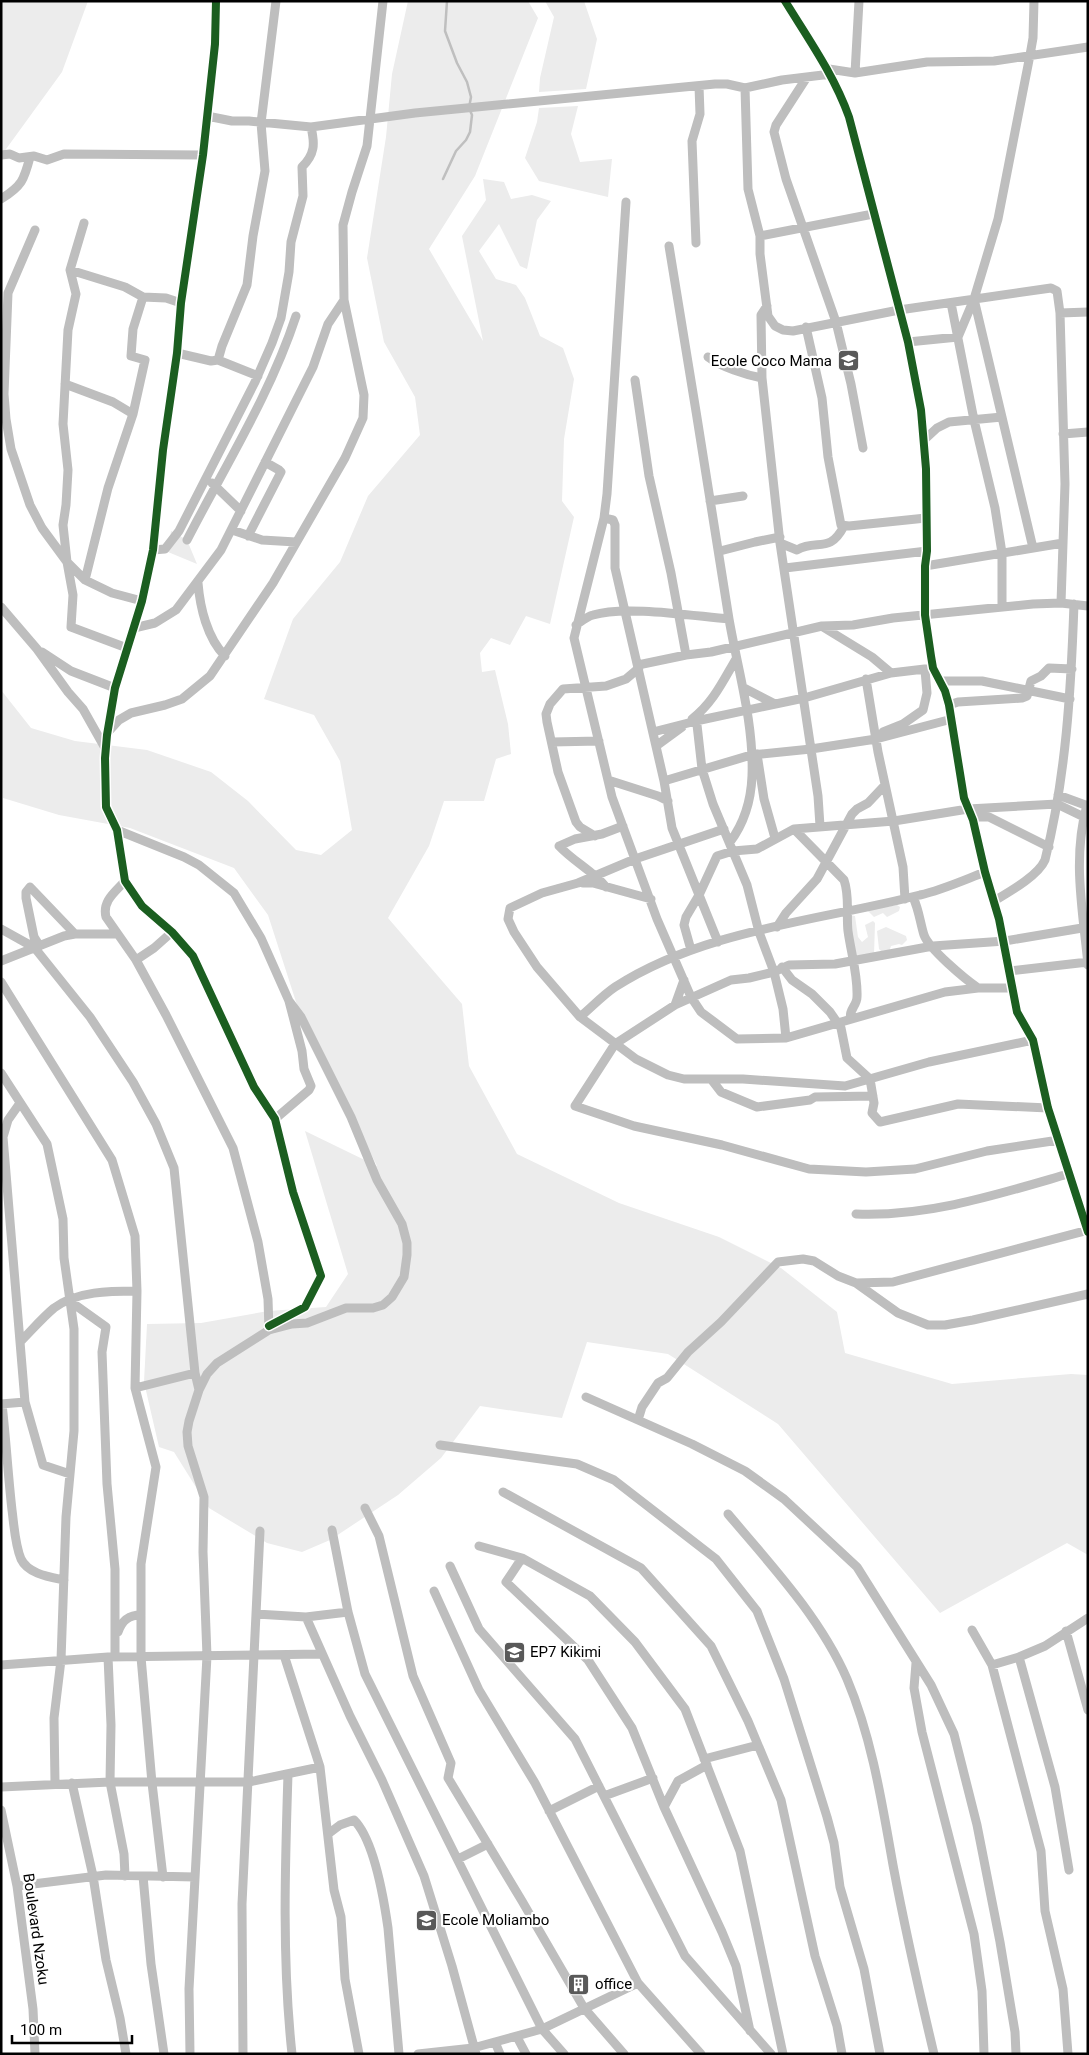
<svg xmlns="http://www.w3.org/2000/svg" width="1089" height="2055" font-family="Roboto,sans-serif">
<style>
.green{fill:#ececec}
.lines{fill:none;stroke-linecap:round;stroke-linejoin:round}
.stream{stroke:#bfbfbf;stroke-width:2.5}
.minor{stroke:#bebebe;stroke-width:9}
.cycleway-casing{stroke:#fff;stroke-width:11}
.cycleway{stroke:#1b5e20;stroke-width:8}
.labels{text-anchor:middle;dominant-baseline:central;stroke-width:4.5;stroke-linejoin:round;paint-order:stroke}
.poi-label{font-size:15px;fill:#000;stroke:#fff;text-anchor:start}
.street-label{font-size:15px;fill:#000;stroke:#fff}
</style>
<rect width="100%" height="100%" fill="#fff"/>
<!-- green -->
<path class="green" d="M1,1H88L62,72L1,156Z
M408,1H528L538,18L475,176L429,249L483,341L462,236L486,200L483,179L504,182L511,199L532,195L551,201L537,220L527,269L520,266L499,224L479,251L496,279L516,285L525,298L540,336L563,348L574,379L564,439L562,501L574,517L550,624L526,616L510,645L491,638L480,653L482,672L495,670L508,724L511,754L496,759L484,801H444L429,846L388,918L462,1004L469,1066L517,1154L619,1203L719,1237L781,1268L837,1312L845,1353L952,1384L1071,1374L1088,1375V1555L1067,1543L940,1613L778,1424L668,1354L587,1342L562,1418L480,1406L441,1458L398,1495L330,1540L302,1552L267,1543L209,1508L174,1452L159,1447L144,1382L147,1324L201,1323L268,1311L326,1307L348,1274L305,1131L377,1166L297,1005L268,915L234,868L130,828L59,815L3,798L1,690L31,728L75,741L147,750L211,772L248,801L296,850L321,855L352,830L340,761L314,715L264,699L293,619L340,562L368,496L420,435L415,397L384,342L367,258L386,137L392,74Z
M545,1H584L597,39L586,89L539,92L540,78L554,17Z
M578,106L571,134L580,162L612,159L608,197L539,181L525,158L537,122L539,108Z
M171,531L187,540L197,564L168,552Z
M897,905L900,907L899,911L887,917L883,913L874,917L867,910Z
M849,915L855,916L858,937L862,942L868,937L865,925L873,921L875,923L874,955L855,957Z
M886,927L906,936L907,940L902,945L899,944L891,946L889,952H882L879,949L877,931Z"/>
<g class="lines">
<!-- stream -->
<path class="stream" d="M443,179L456,151L466,140L470,132L472,115L469,108L471,97L467,82L457,63L445,31L447,1"/>
<!-- minor -->
<path class="minor" d="M216,1L215,44L203,155L181,303L177,353L163,450L153,550L142,601L115,688L107,735L105,758L106,807L117,830L125,881L142,906L172,932L193,956L254,1087L275,1119L293,1192L321,1276L305,1307L269,1326
M785,1C809,40 834,75 849,117L908,342L921,410L926,469L927,551L925,566V615L931,656L933,668L945,691L949,705L964,798L973,820L985,872L999,919L1017,1012L1033,1040L1048,1108L1088,1232
M829,69L855,73L927,62L994,61L1088,47
M855,73L859,1
M807,77L776,125L774,132L786,179L836,322L851,384L863,448
M745,88L748,189L760,236V254L768,316L775,326L783,330L793,331L899,310L1051,288L1057,291L1060,313L1065,484L1061,603
M207,116L232,121H249L311,127L415,113L715,84H727L745,88L782,80L831,74
M1,155L10,154L19,158L34,156L47,160L64,154L203,155
M1,199C22,186 24,180 30,157
M626,202L607,494L604,518L574,638L612,797L657,919L691,997L701,1012L737,1039L786,1038L945,992L978,988H1013
M84,223L70,270L76,294L68,330L63,424L68,470L66,505L63,525L67,562L73,595L71,627L127,648
M35,230L8,293L4,394L6,419L11,449L30,505L42,528L67,562L85,580L112,593L142,601
M760,236L873,214
M696,243L692,141L700,114L699,86
M669,246C690,370 709,495 729,619C738,671 754,723 752,776C751,801 745,822 730,842
M70,270L125,287L143,297L166,298L181,303
M974,299L1033,548
M951,303L974,420L995,508L1002,553V607
M767,306L761,315L762,378L780,543L818,796L820,826
M1060,313L1088,312
M806,327L822,398L828,457L841,525L849,526L926,518
M908,342L958,337L974,299L998,219L1030,55L1033,38L1034,1
M177,353L211,361L218,360L258,376
M708,357C721,367 746,375 762,378
M218,360L222,346L247,285L253,236L265,171L261,123L276,1
M635,380L649,476L671,573L686,655
M65,384L113,402L133,414
M1063,434L1088,432
M924,440L937,428L949,422L1002,417
M212,483L241,511
M710,501L743,496
M604,518L613,520L615,525V568L664,781L672,828L718,942
M232,530L262,540L296,542
M248,536L281,472L279,470L265,462
M187,540C225,466 270,395 296,316
M780,543L797,550C817,538 829,555 844,526
M153,550L165,549L179,531L255,382L272,343L281,318L289,272L291,242L303,196L302,167C315,154 315,144 311,127
M720,551L755,542L780,537
M925,566L1063,543
M785,568L927,551
M85,580L108,488L133,414L145,360L131,356L133,329L143,297
M198,583C200,607 207,638 225,656
M1,607L37,649L68,692L83,709L105,748
M576,625C582,621 586,617 593,615C625,605 693,616 729,619
M823,627L872,657L891,673
M134,628L155,623L176,610L221,550L313,367L328,324L344,300
M42,652L71,671L115,688
M638,665L686,655L711,652L822,626L853,625L893,618L1033,604L1061,603L1088,606
M866,679L878,752L903,867L905,899
M939,681H982L1070,699
M744,688L775,704
M949,705L958,702L1022,698L1027,696L1031,681L1041,676L1049,668L1072,669
M696,716L702,769L713,804L747,885L759,932L774,972L783,1009L786,1038
M692,719C713,703 723,681 736,659
M109,731L119,720L131,713L165,705L182,699L210,676L273,583L345,458L363,418L364,395L344,300L343,225L352,192L367,146L383,1
M653,732L696,721L804,698L891,673L933,668
M883,732L903,724L923,710L927,693L925,670
M552,742L599,741
M656,746L682,727
M757,754L764,799L775,838
M608,780L658,796L668,801
M664,781L751,755L811,749L876,739L952,719
M1058,795L1088,806
M1087,805C1072,859 1083,911 1088,965
M973,820L978,817H989L1049,847
M724,829L635,859L578,883L542,893L510,908L508,919L514,932L537,967L580,1017L636,1059L668,1075L684,1079H743L845,1086L929,1062L1033,1040
M794,829L844,880C850,897 846,914 848,931C851,953 858,975 857,997C857,1006 848,1010 851,1019
M117,830L184,857L199,865L234,893L261,938L289,1001L302,1051L304,1069L311,1086L309,1090L275,1119
M595,836L580,827L576,822L558,772L547,722L546,714L550,704L563,689L606,686L626,679L639,668
M125,881C115,892 102,901 106,917L136,960L166,1015L233,1148L258,1242L268,1299L269,1330
M583,883H593L651,899
M606,887C593,871 574,862 559,846L575,839L602,834L623,826
M913,897C919,910 920,922 924,935C929,949 965,979 978,988
M994,901C1009,892 1038,876 1045,860C1066,777 1071,690 1074,604
M777,927L786,913L817,879L852,814L857,809L868,803L885,785
M1,929L28,944L36,943
M39,945L34,937L26,898V892L30,887L75,934
M34,947L90,1017L133,1082L156,1124L174,1168L195,1373L199,1390
M691,950L684,925L686,917L699,895L717,856L733,851L757,849L794,829L894,821L968,809L1057,804L1088,819
M136,960L154,948L172,932
M1,961L64,936L75,934H117
M782,967L792,980L812,994L830,1012L841,1028L847,1058L870,1079L874,1103L872,1113L880,1122L958,1104L1048,1108
M1010,971L1088,962
M1,982L112,1160L135,1236L137,1291L135,1388L156,1467L141,1564V1657L152,1783L163,1877
M675,1005L684,980
M580,1017C592,1007 603,995 615,987C705,929 819,921 920,895C942,890 964,880 985,872
M1,1073L47,1144L63,1219L64,1258L74,1329V1431L66,1517L61,1660L54,1718L55,1783
M711,1079L721,1092L757,1107L810,1100L815,1097L873,1096
M20,1103L8,1120L3,1137L25,1402L43,1465L70,1474
M1059,1140L987,1151L915,1169L866,1172L809,1169L722,1145L634,1126L575,1106L615,1044L675,1005L731,980L749,978L774,972L789,965L835,964L933,946L1005,941L1088,927
M856,1214C928,1217 999,1194 1068,1174
M856,1283L898,1313L928,1325H945L973,1320L1088,1294
M71,1302L106,1327L102,1352L107,1484L115,1569V1657
M21,1341C32,1330 42,1318 54,1308C77,1291 110,1291 137,1291
M135,1388L195,1373
M586,1397L692,1444L745,1471L784,1499L857,1567L931,1685L954,1734L977,1825L1000,1942L1015,2032L1016,2054
M1,1404L25,1402
M2,1404C6,1439 8,1475 12,1510C14,1525 15,1545 21,1559C28,1574 50,1577 64,1580
M638,1420L642,1407L658,1383L667,1378L688,1352L721,1322L778,1262L803,1259L814,1261L838,1276L856,1283L893,1282L1088,1230
M440,1445L577,1464L614,1480L716,1559L757,1611L784,1679L827,1817L834,1843L840,1887L864,1969L880,2054
M503,1492L641,1568L711,1646L748,1721L781,1800L815,1956L837,2026L842,2054
M365,1508L379,1536L413,1676L451,1763L448,1778L522,1901L584,2008L624,2054
M728,1514C771,1565 820,1617 847,1679C872,1738 882,1803 893,1865C905,1929 919,1991 934,2054
M332,1530L348,1612L365,1674L542,2029L564,2054
M479,1546L522,1558L590,1596L635,1642L685,1709L740,1851L783,2054
M522,1558L506,1582L588,1660L632,1728L664,1807L722,1932L736,1966L750,2031
M450,1566L479,1629L575,1739L685,1956L771,2054
M434,1591L479,1690L535,1783L638,1983L701,2054
M256,1614L306,1617L348,1612
M306,1617L350,1716L382,1780L424,1876L452,1966L476,2054
M972,1630L992,1665L1041,1851L1045,1911L1063,1989L1068,2054
M1066,1631L1088,1710
M118,1632C122,1620 129,1615 141,1615
M284,1655L320,1767L334,1890L341,1917L345,1979L359,2054
M108,1657L111,1725L110,1782L124,1854L125,1876
M1019,1657L1055,1787L1069,1870
M916,1663L914,1688L922,1732L974,1934L982,1991L984,2054
M1,1665L108,1657L321,1654
M992,1665L1019,1657L1045,1646L1088,1618
M704,1759L758,1745
M288,1774C285,1867 282,1961 292,2054
M72,1783L93,1876L106,1960L120,2018L126,2054
M1,1787L110,1782H249L320,1767
M604,1796L653,1778
M664,1807L678,1781L707,1765
M1,1810L17,1886L33,2009L35,2054
M549,1811L599,1786
M328,1834L340,1825L354,1820C374,1840 384,1900 388,1928L399,2054
M458,1859L488,1844
M143,1876L151,1964L164,2054
M17,1886L106,1875L195,1877
M517,2037L526,2054
M495,2042L500,2054
M190,2054L189,1989L207,1656L203,1552L204,1497L188,1446L187,1432L189,1421L199,1390L207,1374L217,1363L269,1330L292,1324L307,1323L346,1308H373L383,1305L392,1297L404,1277L407,1255V1243L402,1224L377,1180L351,1117L301,1017L289,1001
M243,2054L242,1904L260,1531
M418,2054L473,2048L542,2029L638,1983"/>
<defs>
<path id="cycleway" d="M216,1L215,44L203,155L181,303L177,353L163,450L153,550L142,601L115,688L107,735L105,758L106,807L117,830L125,881L142,906L172,932L193,956L254,1087L275,1119L293,1192L321,1276L305,1307L269,1326
M785,1C809,40 834,75 849,117L908,342L921,410L926,469L927,551L925,566V615L931,656L933,668L945,691L949,705L964,798L973,820L985,872L999,919L1017,1012L1033,1040L1048,1108L1088,1232"/>
</defs>
<!-- cycleway casing -->
<use href="#cycleway" class="cycleway-casing"/>
<!-- cycleway -->
<use href="#cycleway" class="cycleway"/>
</g>
<!-- icons -->
<defs>
<symbol id="school-square" viewBox="-11 -11 22 22"><rect x="-9" y="-9" width="18" height="18" rx="4" fill="#595959" stroke="#fff"/><path d="M0-5L7-2L0 1L-7-2ZM-4 1L0 2.5L4 1V4Q0 6-4 4Z" fill="#fff"/></symbol>
<symbol id="building-square" viewBox="-11 -11 22 22"><rect x="-9" y="-9" width="18" height="18" rx="4" fill="#595959" stroke="#fff"/><path d="M-4-6H4V6H1V3H-1V6H-4ZM-2.5-4.3h1.7v1.8h-1.7ZM.8-4.3h1.7v1.8H.8ZM-2.5-1h1.7V.8h-1.7ZM.8-1h1.7V.8H.8Z" fill="#fff"/></symbol>
</defs>
<g fill-rule="evenodd">
<use href="#school-square" x="836" y="348" width="25" height="25"/>
<use href="#school-square" x="502" y="1640" width="25" height="25"/>
<use href="#school-square" x="414" y="1908" width="25" height="25"/>
<use href="#building-square" x="566" y="1972" width="25" height="25"/>
</g>
<g class="labels">
<!-- poi labels -->
<g class="poi-label">
<text x="832" y="361" text-anchor="end">Ecole Coco Mama</text>
<text x="530" y="1652">EP7 Kikimi</text>
<text x="442" y="1920">Ecole Moliambo</text>
<text x="595" y="1984">office</text>
</g>
<!-- street labels -->
<g class="street-label">
<text transform="translate(36 1929) rotate(82)">Boulevard Nzoku</text>
</g>
</g>
<!-- border -->
<rect width="1089" height="2055" fill="none" stroke="#000000" stroke-width="5"/>
<!-- scale -->
<path d="M12 2035v8h120v-8" fill="none" stroke="#000000" stroke-width="2.5"/>
<text x="20" y="2035" font-size="15" fill="#000000" stroke="#ffffff" stroke-width="4" paint-order="stroke">100 m</text>
</svg>
